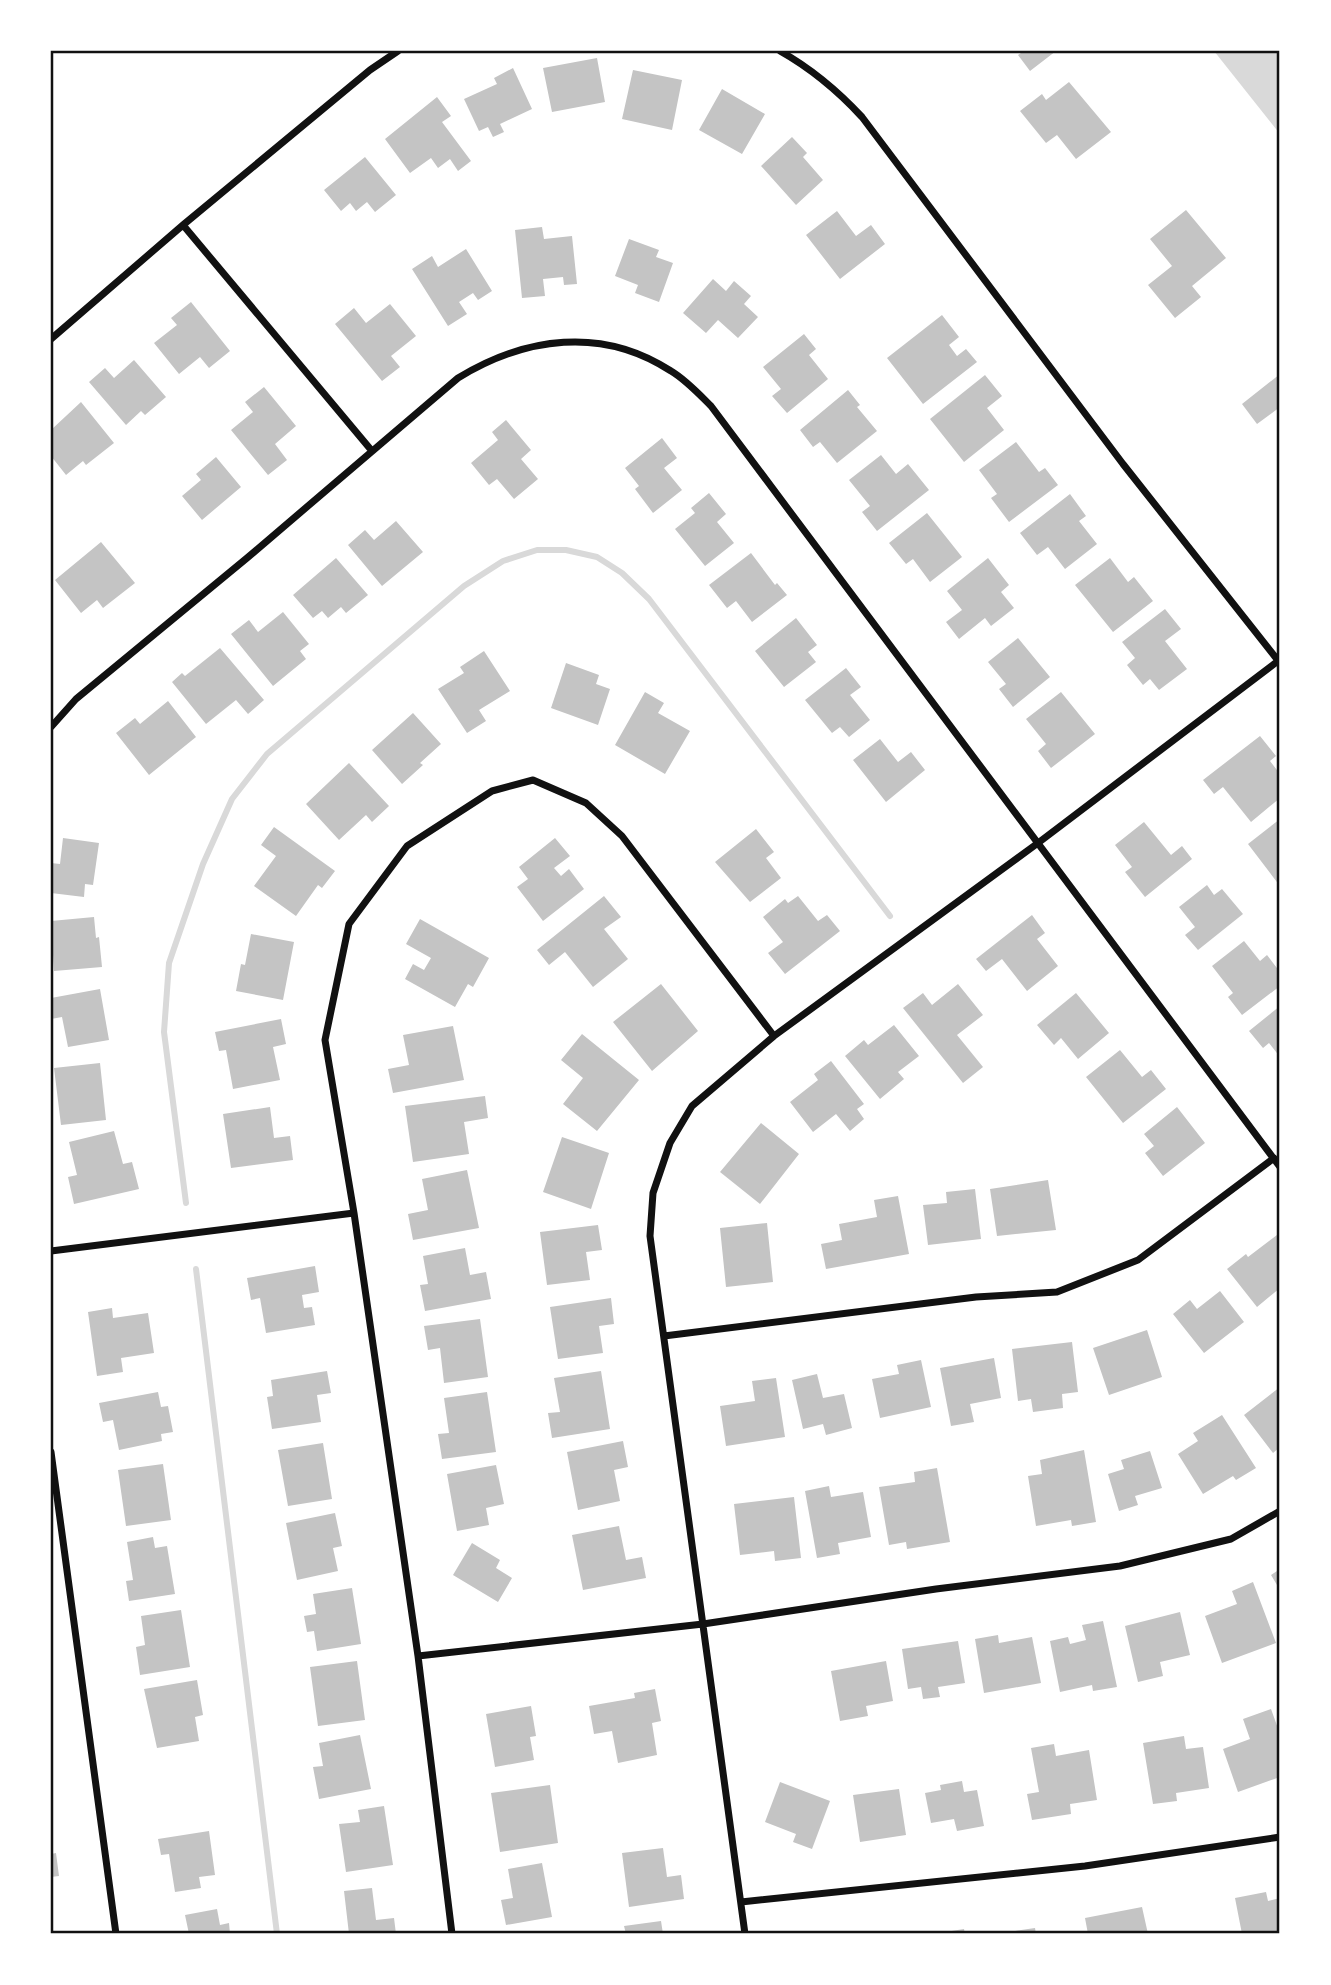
<svg xmlns="http://www.w3.org/2000/svg" width="1331" height="1985" font-family="'IBM Plex Sans',sans-serif">
<style>
.water{fill:#d9d9d9}
.lines{fill:none;stroke-linecap:round;stroke-linejoin:round}
.stream{stroke:#d9d9d9;stroke-width:6}
.building{fill:#c4c4c4}
.minor{stroke:#111;stroke-width:7}
.neatline{fill:none;stroke:#111;stroke-width:2.5}
</style>
<rect width="100%" height="100%" fill="#fff"/>
<!-- water -->
<path class="water" d="M1214,51H1280V134Z"/>
<g class="lines">
<!-- stream -->
<path class="stream" d="M186,1203L164,1032L169,963L203,864L232,799L267,754L464,586L503,561L537,550H566L597,557L622,573L649,599L890,916
M196,1269L277,1934"/>
</g>
<!-- building -->
<path class="building" d="M1024,51H1056L1030,71L1018,55Z
M597,58L605,102L552,112L543,68Z
M513,68L532,109L500,124L504,132L493,137L488,127L479,131L464,99L497,84L494,78Z
M633,70L682,80L672,130L622,119Z
M1069,82L1111,132L1076,159L1057,135L1046,143L1020,111L1042,94L1046,100Z
M722,89L765,114L742,154L699,130Z
M437,97L451,116L442,122L471,161L458,171L450,159L438,168L431,158L410,173L385,139Z
M792,137L807,153L803,157L823,180L796,205L761,166Z
M365,157L396,195L375,212L367,202L356,211L350,203L341,211L324,190Z
M1186,210L1226,258L1192,286L1201,297L1175,318L1148,285L1172,266L1150,239Z
M837,211L856,236L871,225L885,244L840,279L806,235Z
M542,227L544,239L572,236L577,284L564,285L563,277L543,279L545,296L522,298L515,230Z
M629,239L659,250L656,257L673,263L659,302L635,293L638,285L615,276Z
M466,249L492,291L478,300L473,293L459,302L467,314L448,326L412,269L432,256L438,267Z
M713,279L726,291L734,281L751,296L744,304L758,317L738,338L718,320L706,333L683,313Z
M191,302L230,351L209,368L200,357L179,374L154,343L177,325L171,318Z
M390,304L416,336L391,356L400,367L382,381L335,324L354,308L366,323Z
M942,315L959,337L949,345L957,356L966,349L977,362L923,404L887,358Z
M804,334L816,349L809,355L828,379L787,413L772,396L781,389L763,367Z
M134,360L166,397L145,415L141,411L126,425L89,382L105,368L114,378Z
M1280,374V407L1257,424L1242,404Z
M985,375L1002,396L987,408L1004,430L964,462L930,419Z
M264,387L296,426L275,444L287,460L268,475L231,430L253,412L245,402Z
M848,390L860,405L857,407L877,431L837,463L820,442L813,447L800,430Z
M81,402L114,443L86,465L83,461L66,475L51,456V430Z
M506,420L531,450L521,459L538,479L514,499L497,479L489,485L471,463L498,440L492,432Z
M662,438L677,458L664,468L682,490L653,513L635,489L639,486L625,468Z
M1016,442L1039,472L1045,468L1058,485L1009,522L991,498L997,494L979,470Z
M881,455L896,474L908,464L929,490L877,531L862,512L870,506L849,480Z
M216,457L241,487L202,520L182,496L201,480L196,474Z
M709,493L726,514L717,522L734,543L705,566L675,529L695,513L691,508Z
M1070,494L1086,516L1079,521L1097,544L1065,569L1048,547L1037,555L1020,533Z
M927,513L962,557L930,582L913,559L906,564L889,543Z
M396,521L423,552L382,586L348,545L365,530L374,540Z
M101,542L135,583L103,608L97,600L81,613L55,580Z
M751,553L775,585L777,583L787,595L752,622L736,601L727,608L709,585Z
M336,558L368,595L346,613L341,607L328,618L322,611L313,618L293,595Z
M988,558L1009,585L1001,592L1014,608L991,626L985,618L959,639L946,622L962,610L947,591Z
M1110,558L1128,582L1134,577L1153,601L1113,632L1075,585Z
M1165,609L1181,629L1165,641L1187,669L1159,690L1150,679L1143,685L1127,665L1135,658L1122,642Z
M283,612L309,644L300,651L306,659L273,686L231,634L249,620L258,632Z
M796,618L817,645L808,652L816,662L784,687L755,651Z
M1018,638L1050,677L1013,707L999,689L1006,684L988,662Z
M220,648L264,700L248,714L236,700L206,724L172,682L182,673L185,676Z
M484,651L510,691L479,710L486,721L467,733L438,689L464,673L460,667Z
M566,663L599,675L596,684L610,689L598,725L551,708Z
M846,668L861,687L850,695L870,720L849,737L840,727L832,733L805,700Z
M645,692L664,703L658,713L690,731L665,774L615,745Z
M1061,692L1095,734L1051,768L1038,751L1046,744L1026,719Z
M168,701L196,737L149,775L116,733L135,718L140,724Z
M413,713L441,744L420,763L423,765L402,784L372,750Z
M1260,736L1276,756L1270,761L1280,774V798L1251,822L1223,787L1214,794L1203,780Z
M880,739L898,762L911,752L925,770L886,802L853,760Z
M349,763L389,806L372,822L366,815L339,840L306,804Z
M1280,819V886L1248,844Z
M1144,822L1171,855L1182,846L1192,859L1145,897L1125,872L1132,867L1115,845Z
M274,827L335,871L322,888L318,885L296,916L254,886L276,856L261,845Z
M756,829L774,852L766,858L781,878L750,902L715,862Z
M63,838L99,843L93,885L85,884L84,897L51,893V863L60,864Z
M555,838L570,856L554,868L561,876L569,869L584,889L543,921L517,887L528,879L519,867Z
M1207,885L1214,895L1222,889L1243,914L1198,950L1185,935L1195,927L1179,907Z
M604,896L621,917L604,929L628,959L593,987L565,952L549,965L537,950Z
M798,896L818,921L827,915L840,931L785,974L768,953L783,942L763,917L785,899L788,903Z
M1032,915L1045,933L1037,939L1058,966L1027,991L1002,959L986,971L976,959Z
M94,917L96,938L99,937L102,967L54,971L51,921Z
M420,919L489,958L473,987L468,984L455,1007L405,979L413,964L424,970L431,958L406,944Z
M251,934L294,942L283,1000L236,991L241,964L245,965Z
M1244,941L1260,961L1267,955L1280,972V986L1242,1015L1228,997L1233,993L1212,966Z
M661,984L698,1031L652,1071L613,1022Z
M958,984L983,1015L957,1035L983,1067L963,1083L903,1008L923,993L932,1005Z
M100,989L109,1040L68,1047L62,1017L51,1019V998Z
M1076,993L1109,1033L1078,1059L1061,1038L1054,1045L1037,1025Z
M1280,1006V1057L1269,1043L1263,1048L1249,1031Z
M281,1019L286,1044L273,1047L280,1080L233,1089L226,1050L219,1051L215,1032Z
M894,1025L919,1056L898,1072L904,1079L880,1099L845,1056L864,1040L868,1045Z
M453,1026L464,1080L393,1093L388,1069L409,1065L403,1035Z
M582,1034L639,1080L597,1131L563,1104L583,1078L561,1060Z
M1120,1050L1142,1077L1151,1070L1166,1089L1123,1123L1086,1077Z
M831,1061L864,1104L857,1109L864,1119L850,1131L836,1114L813,1132L790,1102L818,1080L814,1074Z
M100,1063L106,1120L61,1125L54,1068Z
M485,1096L488,1118L464,1122L469,1154L413,1162L405,1106Z
M270,1107L274,1138L290,1136L293,1160L231,1168L223,1114Z
M1177,1107L1205,1143L1163,1176L1145,1153L1154,1146L1144,1134Z
M761,1123L799,1154L760,1204L720,1172Z
M114,1131L123,1164L132,1162L139,1189L74,1204L68,1177L77,1175L69,1142Z
M562,1137L609,1153L591,1209L543,1192Z
M467,1170L479,1228L413,1240L408,1214L428,1210L422,1179Z
M1048,1180L1056,1230L997,1236L990,1189Z
M975,1189L981,1239L928,1245L923,1205L947,1203L946,1192Z
M898,1196L909,1254L826,1269L821,1244L842,1240L839,1224L877,1217L874,1200Z
M767,1223L773,1282L726,1287L720,1228Z
M598,1225L602,1250L586,1252L590,1280L547,1285L540,1232Z
M1277,1235L1280,1240V1288L1257,1307L1227,1269L1246,1254L1248,1257Z
M465,1248L470,1275L486,1272L491,1299L425,1311L420,1285L428,1284L423,1256Z
M315,1266L319,1292L302,1295L304,1308L312,1307L315,1325L266,1333L260,1298L251,1300L247,1278Z
M1220,1291L1244,1322L1204,1353L1173,1314L1190,1300L1197,1309Z
M611,1298L614,1324L599,1326L603,1353L558,1359L550,1307Z
M112,1308L113,1318L148,1313L154,1353L121,1358L123,1372L97,1376L88,1312Z
M480,1319L488,1377L444,1383L440,1348L428,1350L424,1326Z
M1147,1330L1162,1377L1109,1395L1093,1348Z
M1072,1342L1078,1392L1062,1394L1063,1408L1033,1412L1031,1399L1018,1401L1012,1349Z
M994,1358L1001,1398L970,1404L974,1422L951,1426L940,1368Z
M921,1360L931,1407L880,1418L872,1379L899,1374L897,1365Z
M327,1371L331,1393L317,1395L321,1422L272,1429L267,1397L273,1396L271,1380Z
M601,1371L610,1429L552,1438L548,1413L560,1412L554,1378Z
M817,1374L823,1398L844,1394L852,1428L826,1435L823,1424L803,1429L792,1380Z
M776,1378L785,1437L726,1446L720,1406L755,1401L752,1381Z
M1280,1387V1447L1273,1453L1244,1415Z
M158,1392L161,1407L168,1406L173,1432L161,1434L162,1441L119,1450L113,1420L103,1422L99,1403Z
M487,1392L496,1452L442,1459L438,1434L449,1433L444,1398Z
M1222,1415L1256,1468L1236,1480L1233,1476L1203,1494L1178,1454L1198,1441L1193,1433Z
M623,1441L628,1467L614,1470L620,1501L578,1510L567,1452Z
M323,1443L332,1499L288,1506L278,1450Z
M1084,1450L1096,1522L1072,1526L1071,1520L1036,1526L1028,1476L1042,1474L1040,1460Z
M1150,1451L1162,1488L1135,1496L1138,1505L1119,1511L1108,1474L1124,1469L1121,1460Z
M163,1464L171,1520L126,1526L118,1470Z
M496,1465L504,1504L486,1508L489,1525L457,1531L447,1474Z
M937,1468L950,1542L907,1549L906,1542L889,1545L879,1487L915,1482L914,1472Z
M829,1486L831,1497L863,1492L871,1537L838,1543L840,1554L817,1558L805,1491Z
M794,1497L801,1558L775,1561L774,1551L740,1555L734,1504Z
M335,1513L342,1546L333,1548L338,1571L297,1580L286,1523Z
M619,1526L626,1560L642,1557L646,1578L583,1590L572,1535Z
M153,1537L155,1548L167,1546L175,1594L129,1601L126,1581L133,1580L127,1542Z
M472,1543L500,1560L496,1568L512,1578L498,1602L453,1575Z
M1280,1569V1590L1271,1575Z
M1253,1582L1276,1643L1222,1663L1205,1616L1237,1604L1232,1591Z
M352,1588L361,1644L317,1651L314,1631L307,1632L304,1616L316,1614L313,1594Z
M181,1610L190,1667L140,1675L136,1647L145,1645L141,1616Z
M1180,1612L1190,1655L1160,1662L1163,1676L1138,1682L1125,1626Z
M1103,1621L1117,1687L1093,1691L1092,1685L1060,1692L1050,1641L1068,1637L1070,1644L1086,1640L1082,1625Z
M998,1635L999,1643L1032,1637L1041,1683L984,1693L975,1639Z
M958,1641L965,1683L938,1687L940,1697L923,1699L921,1687L908,1689L902,1649Z
M357,1661L365,1720L318,1726L310,1667Z
M886,1661L893,1701L866,1706L868,1716L840,1721L831,1671Z
M197,1680L203,1715L195,1717L199,1741L157,1748L144,1689Z
M655,1689L661,1721L652,1723L657,1755L618,1763L612,1731L594,1734L589,1706L635,1698L634,1693Z
M531,1706L536,1736L530,1737L534,1760L495,1767L486,1714Z
M1271,1709L1280,1734V1777L1238,1792L1223,1749L1250,1739L1243,1719Z
M360,1735L371,1789L319,1799L313,1767L323,1766L319,1743Z
M1184,1736L1186,1749L1203,1747L1209,1788L1176,1793L1177,1801L1153,1804L1143,1743Z
M1054,1744L1056,1756L1089,1750L1097,1800L1070,1804L1071,1814L1032,1820L1027,1794L1039,1792L1031,1748Z
M962,1781L964,1792L977,1790L984,1826L957,1831L954,1819L931,1823L925,1793L941,1790L940,1785Z
M780,1782L830,1801L812,1849L793,1842L796,1834L765,1822Z
M550,1785L558,1843L500,1852L491,1793Z
M899,1789L906,1835L860,1842L853,1795Z
M384,1806L393,1865L346,1872L339,1824L360,1822L358,1810Z
M209,1831L215,1875L199,1877L201,1888L175,1892L169,1854L161,1855L158,1839Z
M663,1848L667,1877L681,1875L684,1899L629,1907L622,1853Z
M56,1853L59,1876L51,1877V1854Z
M542,1863L552,1917L506,1925L501,1900L513,1898L508,1869Z
M372,1888L376,1920L394,1918L396,1934H349L344,1891Z
M1266,1892L1268,1901L1280,1898V1934H1242L1235,1898Z
M1142,1907L1148,1934H1088L1085,1918Z
M217,1909L220,1925L229,1923L230,1934H189L185,1915Z
M661,1921L663,1934H626L624,1926Z
M1035,1928L1036,1934H1016L1015,1931Z
M964,1929L965,1934H939V1933Z"/>
<g class="lines">
<!-- minor -->
<path class="minor" d="M780,51C812,69 837,90 862,117L1123,464L1280,663
M183,225L372,451
M51,339L183,225L370,70L398,51
M51,727L76,699L247,558L458,378C525,337 602,326 671,371C686,380 698,393 711,406L1280,1167
M51,1251L354,1213
M664,1336L976,1297L1057,1292L1138,1260L1274,1158
M51,1452L116,1934
M418,1656L703,1624L936,1589L1120,1566L1231,1539L1280,1511
M741,1902L1085,1866L1280,1837
M452,1934L418,1656L354,1213L325,1040L349,924L407,846L492,791L533,780L586,803L622,836L774,1036
M745,1934L650,1236L653,1193L670,1143L692,1106L774,1036L1038,843L1278,661"/>
</g>
<!-- border -->
<rect width="1331" height="1985" fill="none" stroke="#ffffff" stroke-width="105"/>
<rect x="52" y="52" width="1226" height="1880" class="neatline"/>
</svg>
